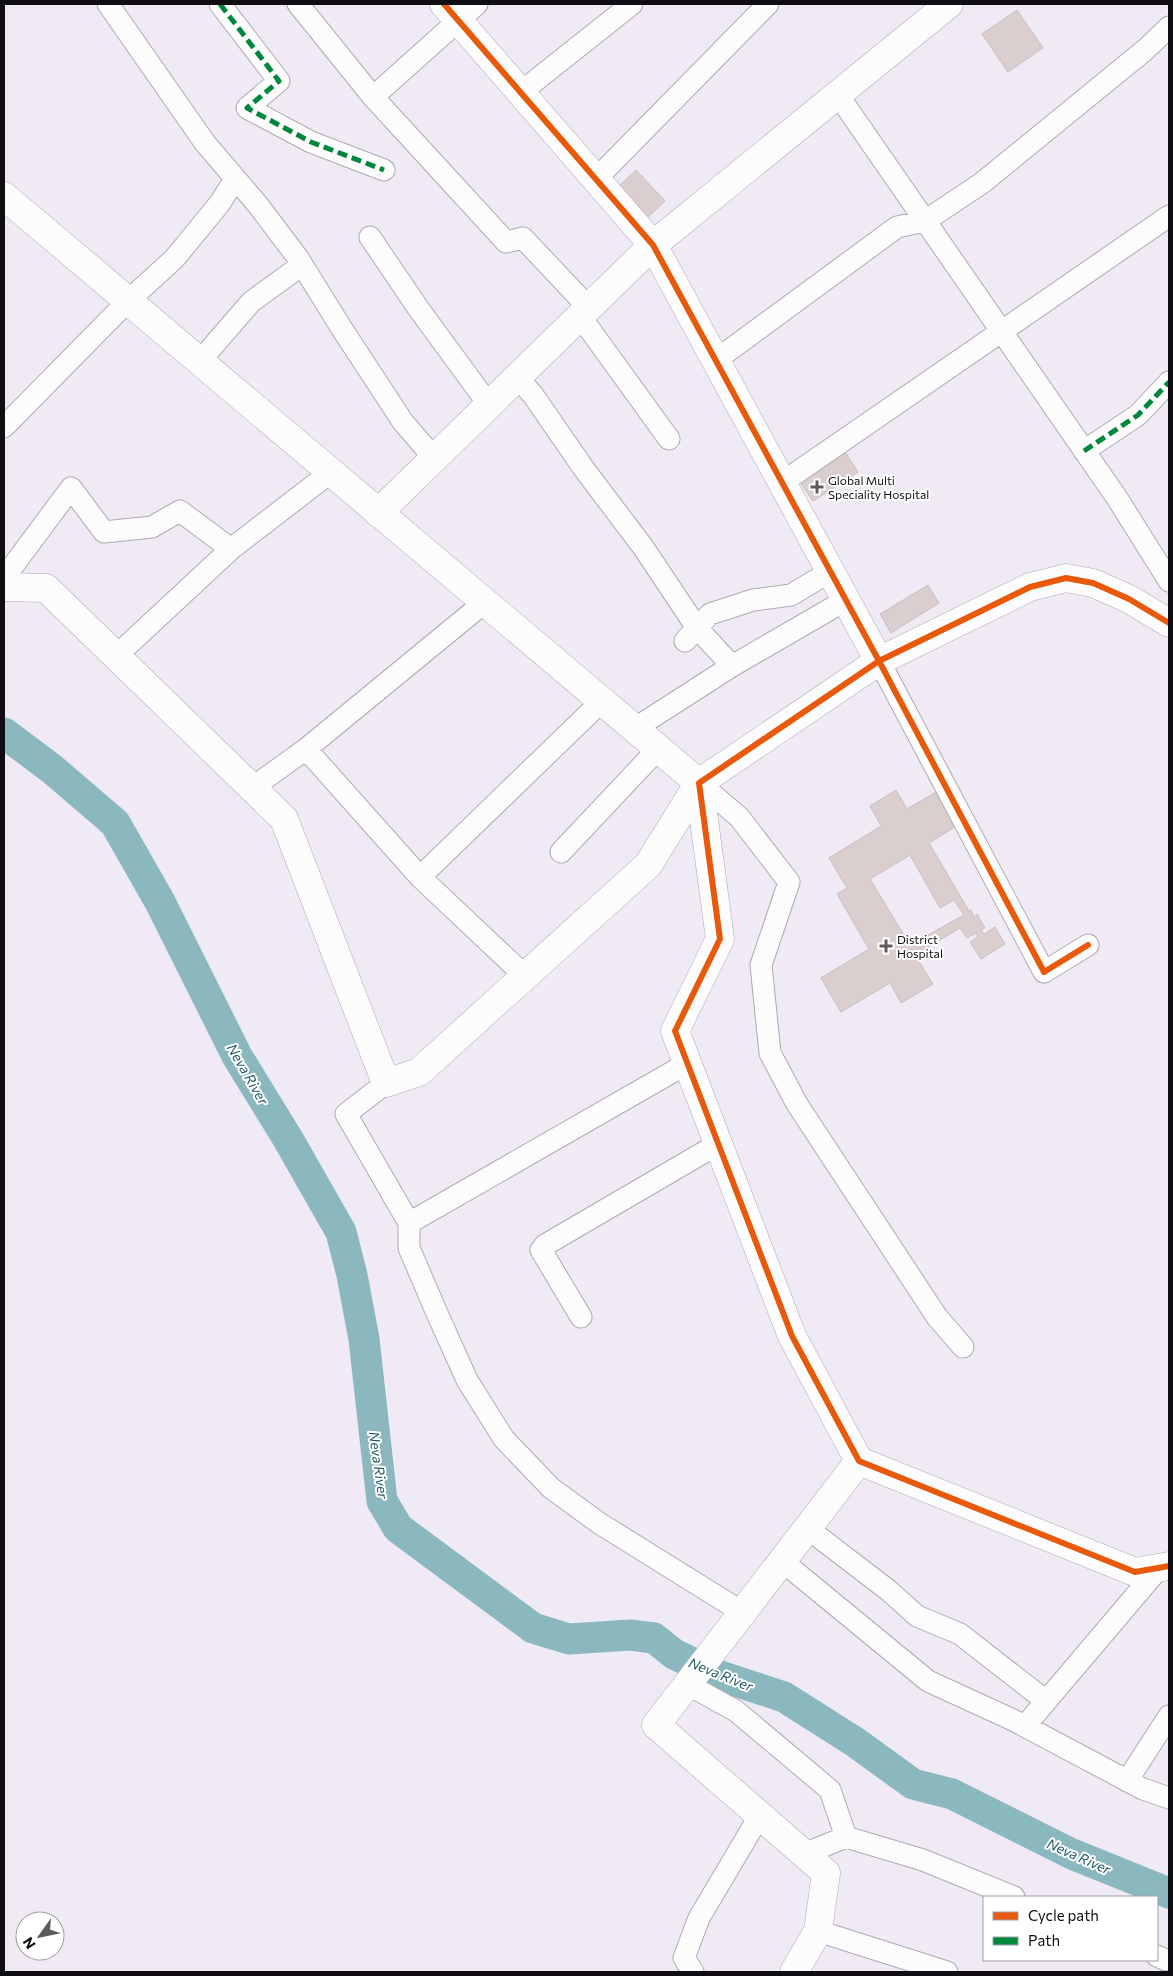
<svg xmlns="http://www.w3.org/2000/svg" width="1173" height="1976" font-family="Commissioner,sans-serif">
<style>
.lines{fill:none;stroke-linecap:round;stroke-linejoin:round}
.river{stroke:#8ab8be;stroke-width:31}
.building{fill:#dbcecf;stroke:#c6c0c2;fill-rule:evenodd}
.street-casing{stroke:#aeaab1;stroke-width:23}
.secondary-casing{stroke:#aeaab1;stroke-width:29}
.street{stroke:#fdfcfd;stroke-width:21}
.secondary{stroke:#fdfcfd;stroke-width:28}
.quiet{stroke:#00873e;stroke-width:5;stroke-dasharray:10 5;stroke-linecap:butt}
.cycleway-casing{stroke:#fff;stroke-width:9}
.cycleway{stroke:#e8590c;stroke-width:6}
.poi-dot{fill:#5e5a62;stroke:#fff;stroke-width:2}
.labels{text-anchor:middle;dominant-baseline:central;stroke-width:4;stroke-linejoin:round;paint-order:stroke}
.poi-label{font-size:12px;fill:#100d13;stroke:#fff;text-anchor:start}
.water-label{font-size:14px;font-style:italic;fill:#235c61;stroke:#fff}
</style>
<rect width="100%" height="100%" fill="#efeaf4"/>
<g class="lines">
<!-- river -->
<path class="river" d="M4,733L52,769L115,823L160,902L237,1056L288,1139L341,1232L352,1275L364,1339L382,1501L398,1528L533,1628L569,1639L630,1635L654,1638L674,1654L720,1676L784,1697L855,1742L913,1784L952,1794L1072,1854L1169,1893"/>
</g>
<!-- building -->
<path class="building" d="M1017,10L1043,48L1008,72L982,34Z
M636,170L665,201L647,218L618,187Z
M845,452L858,472L813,501L800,482Z
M928,585L939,603L891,633L880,614Z
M896,790L907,809L938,791L958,825L929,843L969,911L971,910L974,917L977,914L985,928L981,930L984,934L995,927L1005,944L981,959L970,942L978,937L976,933L967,938L960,928L915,955L933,984L901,1003L890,983L841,1012L821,978L869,949L837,894L847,888L829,858L881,826L870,806ZM910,855L940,908L954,900L964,915L910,945L870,879Z"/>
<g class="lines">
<defs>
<path id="street" d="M108,4L205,143L258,205L298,258L342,329L403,422L434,458
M220,4L279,81L247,108L311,142L384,170
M298,4L373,97L506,242L523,238L589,308
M521,92L632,4
M838,95L1117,498L1169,581
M373,97L477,4
M596,179L768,4
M370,237L418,308L489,405
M580,316L669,439
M716,360L897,227L925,221L982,183L1145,50L1169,27
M200,361L251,302L302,265
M517,377L533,395L584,469L643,547L697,628L732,666
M4,427L128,301L175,258L220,203L235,179
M1084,451L1138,415L1169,382
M783,482L1169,216
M4,578L71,488L104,532L152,527L180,511L231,549
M685,641L710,614L753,600L791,595L831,571
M116,656L231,549L331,472
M879,661L1044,972L1088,945
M634,729L732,666L846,600
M306,749L485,602
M699,783L739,817L789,882L761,965L770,1053L797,1104L937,1317L963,1347
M252,788L306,749L420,877
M561,852L658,749
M525,976L420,877L602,701
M688,1063L409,1223V1248L436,1311L467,1380L504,1439L551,1488L599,1523L742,1612
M386,1083L346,1114L409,1223
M581,1317L541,1250L545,1245L718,1144
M807,1528L888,1590L917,1616L960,1634L1046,1701
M782,1561L928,1681L1013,1720L1143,1789L1169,1798
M687,1684L736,1711L830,1790L846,1837
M1025,1726L1159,1568
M1127,1781L1169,1716
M804,1854L846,1837L923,1860L1014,1897
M818,1931L947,1972
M1157,1956L1166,1960
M693,1972L684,1958L699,1918L760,1815"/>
<path id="secondary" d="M444,4L653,245L879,661
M4,196L699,783L648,865L419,1072L386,1083L284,819L46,588L4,587
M378,513L653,245L949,4
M1169,623L1129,599L1093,583L1066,578L1030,587L879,661L699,783L720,939L675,1031L792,1336L859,1461L1135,1572L1169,1566
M794,1972L818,1931L826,1873L656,1725L859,1461"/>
</defs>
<!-- street casing -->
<use href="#street" class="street-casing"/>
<!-- secondary casing -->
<use href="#secondary" class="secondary-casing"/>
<!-- street -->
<use href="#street" class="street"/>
<!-- secondary -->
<use href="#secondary" class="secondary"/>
<!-- quiet -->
<path class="quiet" d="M220,4L279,81L247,108L311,142L384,170
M1084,451L1138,415L1169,382"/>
<defs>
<path id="cycleway" d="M444,4L653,245L879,661L1044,972L1088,945
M1169,623L1129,599L1093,583L1066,578L1030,587L879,661L699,783L720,939L675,1031L792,1336L859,1461L1135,1572L1169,1566"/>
</defs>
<!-- cycleway casing -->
<use href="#cycleway" class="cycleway-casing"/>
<!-- cycleway -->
<use href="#cycleway" class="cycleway"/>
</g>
<!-- markers -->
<g class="poi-dot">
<path d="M814.5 479.5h5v5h5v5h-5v5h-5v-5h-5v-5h5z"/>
<path d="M883.5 938.5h5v5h5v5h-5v5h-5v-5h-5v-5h5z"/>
</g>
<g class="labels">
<!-- poi labels -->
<g class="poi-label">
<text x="828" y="480">Global Multi<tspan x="828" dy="14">Speciality Hospital</tspan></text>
<text x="897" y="939">District<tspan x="897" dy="14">Hospital</tspan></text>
</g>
<!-- water labels -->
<g class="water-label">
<text transform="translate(248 1074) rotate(60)">Neva River</text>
<text transform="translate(379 1465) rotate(82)">Neva River</text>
<text transform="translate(721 1674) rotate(22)">Neva River</text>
<text transform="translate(1079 1856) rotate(24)">Neva River</text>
</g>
</g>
<!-- border -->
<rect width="1173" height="1976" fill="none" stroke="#100d13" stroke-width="10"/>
<!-- legend -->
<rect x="983" y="1896" width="175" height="65" fill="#ffffff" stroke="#9f9ea1"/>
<rect x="993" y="1912" width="25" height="8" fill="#e8590c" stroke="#9f9ea1"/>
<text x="1028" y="1921" font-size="15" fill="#100d13">Cycle path</text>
<rect x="993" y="1937" width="25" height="8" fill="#00873e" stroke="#9f9ea1"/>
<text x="1028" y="1946" font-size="15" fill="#100d13">Path</text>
<!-- north arrow -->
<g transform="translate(40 1936) rotate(237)"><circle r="24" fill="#ffffff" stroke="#9f9ea1"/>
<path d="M0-4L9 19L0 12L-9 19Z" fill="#5e5a62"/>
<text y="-8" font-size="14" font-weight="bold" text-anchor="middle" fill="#100d13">N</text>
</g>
</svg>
